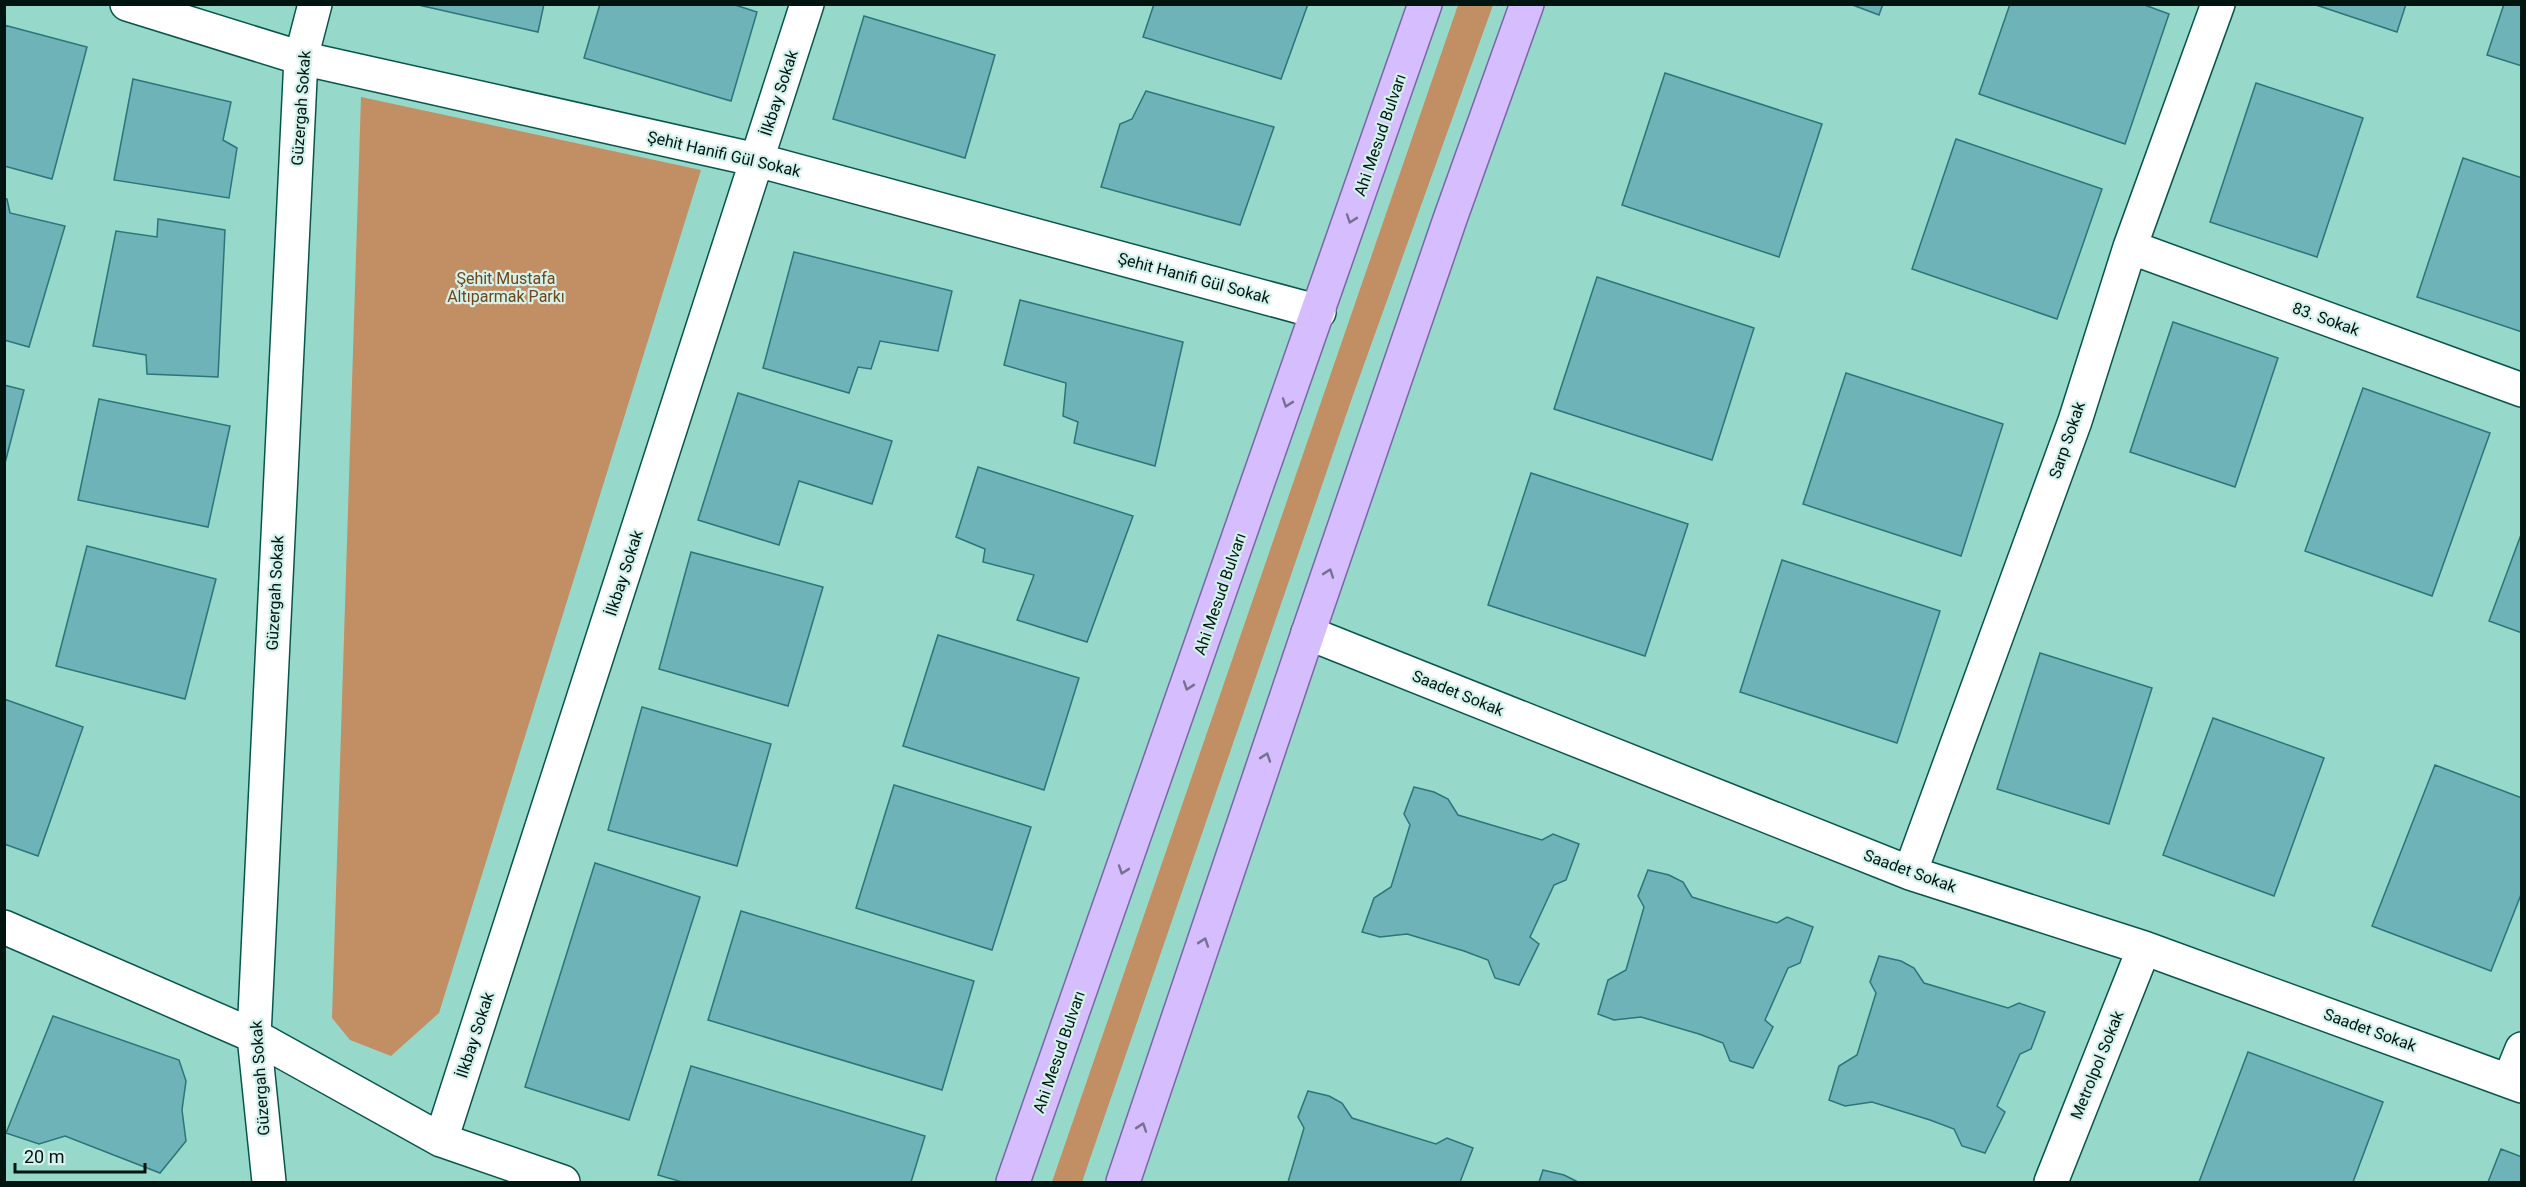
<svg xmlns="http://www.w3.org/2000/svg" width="2526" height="1187" font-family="Roboto,sans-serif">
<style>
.green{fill:#c28e64}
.building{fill:#6db3b7;stroke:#2c7579;stroke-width:1.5}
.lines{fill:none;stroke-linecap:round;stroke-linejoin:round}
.minor-casing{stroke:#08564b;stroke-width:36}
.major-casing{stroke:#7966a9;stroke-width:36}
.minor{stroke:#fff;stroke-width:33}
.major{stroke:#d6bdfd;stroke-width:33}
.oneway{stroke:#767192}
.labels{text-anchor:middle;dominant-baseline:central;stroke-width:4.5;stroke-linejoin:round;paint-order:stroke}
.street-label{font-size:16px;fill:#001510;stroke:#d2f2eb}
.park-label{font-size:16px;fill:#734417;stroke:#d2f2eb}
</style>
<rect width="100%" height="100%" fill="#96d9cb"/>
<!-- green -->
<path class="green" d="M1458,5H1493L1352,398L1082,1182H1052Z
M361,97L701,170L439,1013L391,1056L350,1040L332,1018Z"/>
<!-- building -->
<path class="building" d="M414,4H544L538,32Z
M600,4H732L757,12L731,101L584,58Z
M1154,4H1308L1281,79L1143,37Z
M1850,4H1883L1879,15Z
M2010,4H2142L2169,14L2125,144L1979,94Z
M2313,4H2406L2397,32Z
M2504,4H2522V66L2487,55Z
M864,16L995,55L965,158L833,119Z
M4,25L87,47L52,179L4,166Z
M1665,73L1822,124L1779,257L1622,205Z
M133,79L231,102L223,140L237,148L229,198L114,180Z
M2256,83L2363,118L2317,257L2210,222Z
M1146,91L1274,127L1240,225L1101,187L1120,124L1132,119Z
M1956,139L2102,189L2057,319L1912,269Z
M2463,158L2522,178V332L2417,297Z
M4,198L7,199L10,213L65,226L29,347L4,340Z
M158,219L225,230L218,377L147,374L146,355L93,346L116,231L157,237Z
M794,252L952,291L938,351L880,341L871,369L858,367L849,393L763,368Z
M1597,277L1754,328L1712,460L1554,409Z
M1020,300L1183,342L1155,466L1074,443L1078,422L1063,416L1066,383L1004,365Z
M2173,322L2278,358L2235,487L2130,452Z
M1846,373L2003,424L1961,556L1803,504Z
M4,385L24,390L4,467Z
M2363,388L2490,433L2432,596L2305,551Z
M738,393L892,441L872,504L799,481L779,545L698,520Z
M99,399L230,426L208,527L78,500Z
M978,467L1133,516L1087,642L1017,620L1034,575L983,562L985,549L956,537Z
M1531,473L1688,524L1645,656L1488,605Z
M2522,532V633L2489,621Z
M87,546L216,579L185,699L56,666Z
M691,552L823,587L788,706L659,669Z
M1782,560L1940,611L1897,743L1740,692Z
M938,635L1079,678L1044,790L903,746Z
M2040,653L2152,688L2109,824L1997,789Z
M4,699L83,727L38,856L4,844Z
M642,707L771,744L737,866L608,830Z
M2213,718L2324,758L2274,896L2163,855Z
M2435,765L2522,798V892L2491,971L2372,926Z
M894,785L1031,827L992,950L856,908Z
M1414,787L1434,792L1448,799L1458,815L1542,840L1553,834L1579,844L1566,880L1554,885L1530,937L1539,944L1519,985L1495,978L1488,960L1464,951L1407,934L1380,937L1362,932L1374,898L1391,887L1410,825L1404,814Z
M595,863L700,897L629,1120L525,1087Z
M1648,870L1669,875L1683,882L1692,897L1777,923L1787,917L1813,927L1800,963L1788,968L1765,1020L1773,1027L1753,1068L1730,1061L1723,1043L1699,1034L1641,1017L1614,1020L1598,1014L1608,980L1626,970L1644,907L1638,896Z
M741,911L974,981L942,1090L708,1020Z
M1879,956L1901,961L1914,968L1924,983L2008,1008L2019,1003L2045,1012L2031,1049L2020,1054L1997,1106L2005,1112L1985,1153L1962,1146L1954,1129L1930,1120L1872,1102L1845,1106L1829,1100L1839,1066L1857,1055L1876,993L1870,982Z
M53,1016L179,1060L186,1081L182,1110L186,1141L160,1173L65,1136L39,1144L6,1133Z
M2248,1052L2383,1102L2353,1182H2199Z
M691,1066L925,1136L911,1182H682L658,1175Z
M1308,1091L1329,1096L1342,1103L1352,1118L1436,1144L1447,1138L1473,1148L1460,1182H1288L1304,1128L1298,1117Z
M2501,1149L2522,1157V1182H2488Z
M1543,1170L1564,1175L1578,1182H1539Z"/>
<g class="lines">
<defs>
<path id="minor" d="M127,4L301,58L757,160L1319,312
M2130,247L2522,390
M1308,633L1910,873L2144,948L2522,1086
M1910,873L2075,421L2130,247L2218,4
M4,927L254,1036L441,1140L563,1182
M2509,1081L2522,1049
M441,1140L807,4
M269,1182L254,1036L301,58L315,4
M2051,1182L2144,948"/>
<path id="major" d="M1013,1182L1425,4
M1123,1182L1308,633L1450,219L1527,4"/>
</defs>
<!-- minor casing -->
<use href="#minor" class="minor-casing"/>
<!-- major casing -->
<use href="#major" class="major-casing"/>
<!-- minor -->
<use href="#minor" class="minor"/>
<!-- major -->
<use href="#major" class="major"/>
</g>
<!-- one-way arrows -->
<defs><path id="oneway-chevron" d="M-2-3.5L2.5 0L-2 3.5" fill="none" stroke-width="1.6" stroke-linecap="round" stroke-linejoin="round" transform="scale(1.5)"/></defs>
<g class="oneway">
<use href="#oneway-chevron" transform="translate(1351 219) rotate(109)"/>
<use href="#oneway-chevron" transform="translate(1287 403) rotate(109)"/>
<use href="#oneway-chevron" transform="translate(1329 573) rotate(-71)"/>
<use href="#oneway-chevron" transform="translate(1188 686) rotate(109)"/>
<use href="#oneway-chevron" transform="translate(1266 757) rotate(-71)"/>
<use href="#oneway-chevron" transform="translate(1123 870) rotate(109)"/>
<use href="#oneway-chevron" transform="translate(1204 942) rotate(-71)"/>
<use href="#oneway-chevron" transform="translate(1142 1127) rotate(-71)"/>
</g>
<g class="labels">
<!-- street labels -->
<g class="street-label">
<text transform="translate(779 93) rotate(-72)">İlkbay Sokak</text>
<text transform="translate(301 108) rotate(-86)">Güzergah Sokak</text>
<text transform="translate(1380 135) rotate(-71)">Ahi Mesud Bulvarı</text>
<text transform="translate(724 154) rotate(13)">Şehit Hanifi Gül Sokak</text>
<text transform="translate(1194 278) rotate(15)">Şehit Hanifi Gül Sokak</text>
<text transform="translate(2326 319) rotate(20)">83. Sokak</text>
<text transform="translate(2067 440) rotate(-71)">Sarp Sokak</text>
<text transform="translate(624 573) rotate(-72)">İlkbay Sokak</text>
<text transform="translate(275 593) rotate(-87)">Güzergah Sokak</text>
<text transform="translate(1220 594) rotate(-71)">Ahi Mesud Bulvarı</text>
<text transform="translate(1458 693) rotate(22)">Saadet Sokak</text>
<text transform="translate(1910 871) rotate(20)">Saadet Sokak</text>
<text transform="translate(2370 1030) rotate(20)">Saadet Sokak</text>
<text transform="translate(475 1035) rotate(-72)">İlkbay Sokak</text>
<text transform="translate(1059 1052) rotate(-71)">Ahi Mesud Bulvarı</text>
<text transform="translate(2097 1065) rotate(-68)">Metrolpol Sokak</text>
<text transform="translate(260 1078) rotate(-94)">Güzergah Sokak</text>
</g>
<!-- park labels -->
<g class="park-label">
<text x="506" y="278">Şehit Mustafa<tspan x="506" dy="18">Altıparmak Parkı</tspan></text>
</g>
</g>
<!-- border -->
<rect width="2526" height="1187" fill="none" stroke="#001510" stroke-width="12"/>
<!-- scale -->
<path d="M15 1163v9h130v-9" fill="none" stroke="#001510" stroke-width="3"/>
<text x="24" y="1163" font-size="18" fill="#001510" stroke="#d2f2eb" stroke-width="4.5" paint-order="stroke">20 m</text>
</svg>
